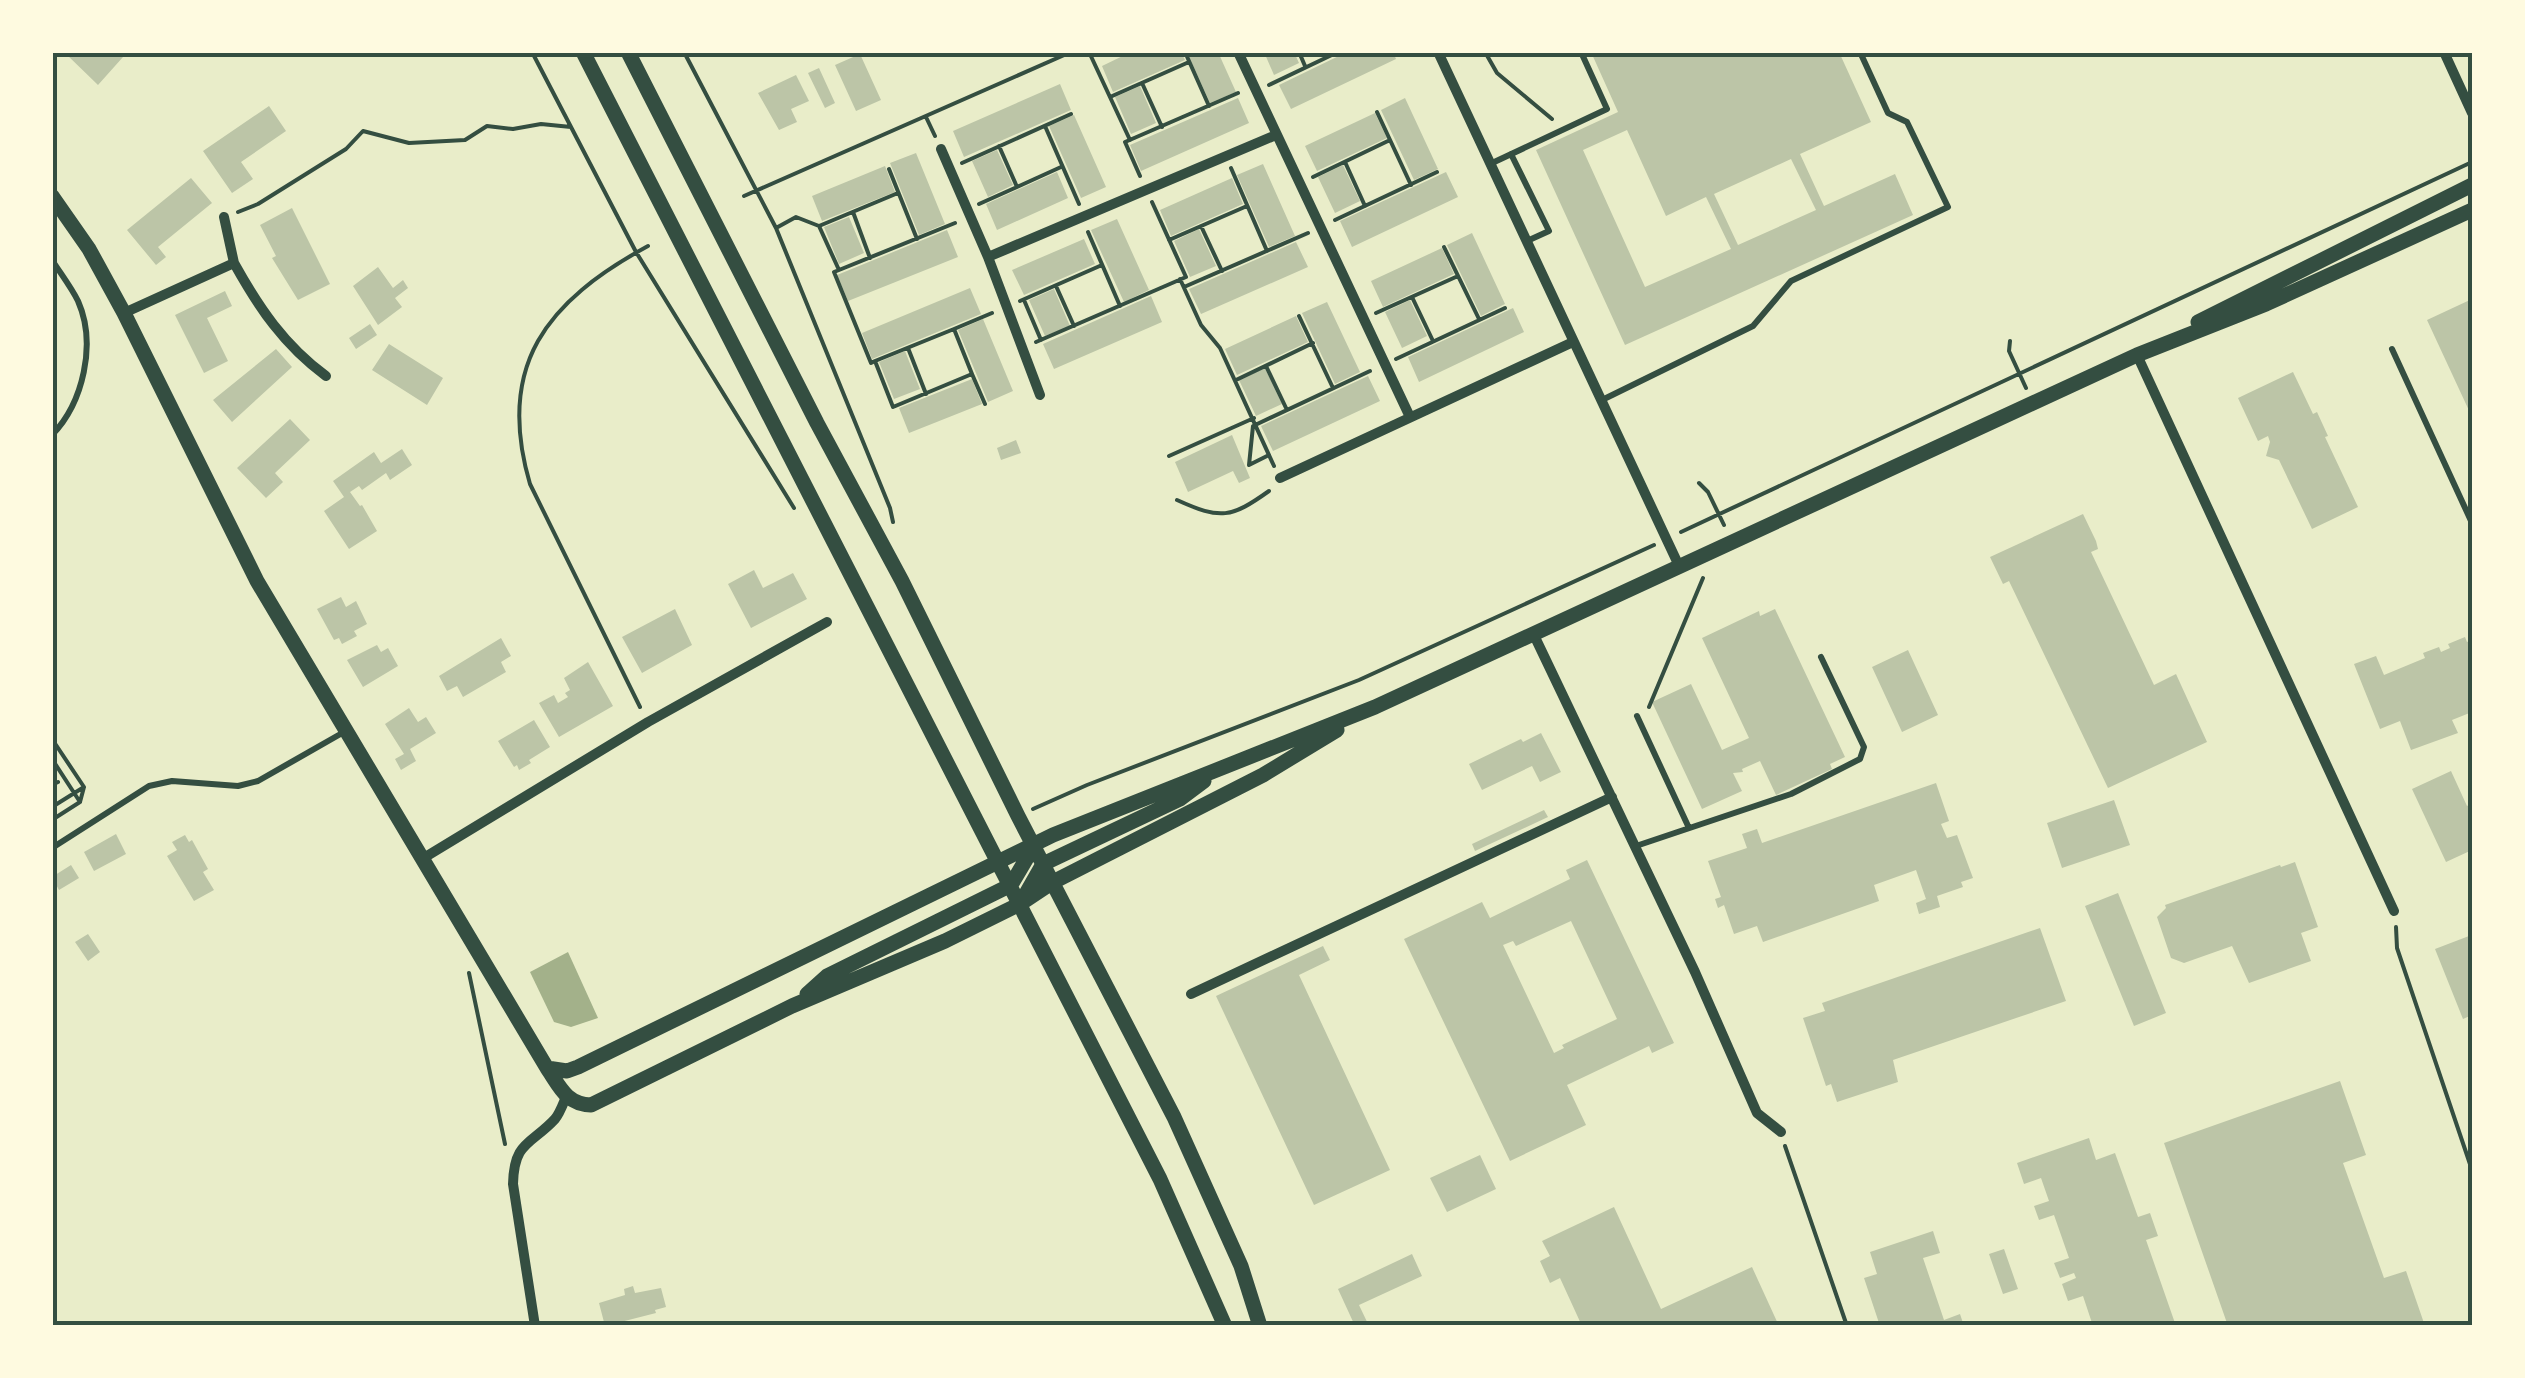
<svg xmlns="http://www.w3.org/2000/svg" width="2525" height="1378" font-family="'IBM Plex Serif',serif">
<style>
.water{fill:#a3b18a}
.building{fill:#bcc5a7;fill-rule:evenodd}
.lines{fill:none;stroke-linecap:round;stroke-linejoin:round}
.path{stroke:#344e41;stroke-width:4}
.service{stroke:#344e41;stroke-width:6}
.minor{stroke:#344e41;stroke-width:10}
.tertiary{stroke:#344e41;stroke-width:15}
.neatline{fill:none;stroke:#344e41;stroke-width:4}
</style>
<rect width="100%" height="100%" fill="#e9edc9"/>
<!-- water -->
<path class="water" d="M568,952L598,1018L571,1027L554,1022L530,972Z"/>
<!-- building -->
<path class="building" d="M64,52H118L123,57L98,85Z
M1131,52H1181L1185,60L1113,92L1102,66Z
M1187,52H1218L1236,92L1210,103Z
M1264,52H1294L1299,63L1274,75Z
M1347,52H1393L1396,59L1291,109L1279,85Z
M1591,52H1839L1871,122L1800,154L1824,206L1895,174L1913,215L1625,345L1536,150L1618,112ZM1627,130L1666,216L1706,197L1731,249L1645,287L1583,150ZM1791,159L1816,210L1738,245L1714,194Z
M860,54L881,100L856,111L835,65Z
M819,68L835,103L825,108L808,73Z
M796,75L809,101L791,109L797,122L779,130L758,93Z
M1060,84L1071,110L964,157L953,131Z
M1140,86L1156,123L1131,134L1115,97Z
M1238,98L1249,123L1141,171L1130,145Z
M1405,98L1438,169L1414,180L1381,110Z
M269,106L286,131L241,162L253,179L232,193L203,151Z
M1375,113L1387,138L1317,171L1305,146Z
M1074,115L1106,187L1081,198L1049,126Z
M997,150L1013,185L988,197L972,161Z
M916,153L945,224L919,235L890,163Z
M1263,164L1295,236L1269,247L1237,175Z
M1343,165L1360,201L1335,213L1318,177Z
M885,166L895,192L822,221L812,196Z
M1057,172L1068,198L997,230L986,204Z
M1446,172L1458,197L1352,247L1340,221Z
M191,178L212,203L158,247L166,257L156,265L127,230Z
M1232,178L1243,204L1171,236L1160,210Z
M292,208L330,284L298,300L272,258L276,256L260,225Z
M849,217L864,253L839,264L824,227Z
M1117,219L1149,290L1124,302L1091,230Z
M1199,229L1216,266L1190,277L1174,241Z
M947,230L958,257L848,301L837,275Z
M1472,233L1505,304L1481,316L1447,245Z
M1084,239L1095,264L1024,295L1012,270Z
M1296,242L1308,267L1201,314L1189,289Z
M1442,248L1454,274L1383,307L1371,281Z
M378,267L393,288L403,280L408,288L395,298L402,307L378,325L353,286Z
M970,288L981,314L872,359L862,333Z
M1054,289L1070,326L1045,336L1029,300Z
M225,291L232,306L207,318L228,361L204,373L175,315Z
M1151,296L1162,322L1054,369L1043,344Z
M2472,299V417L2427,320Z
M1410,300L1427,336L1402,348L1385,312Z
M1327,302L1360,372L1335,384L1302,313Z
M1513,308L1524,332L1419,382L1408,357Z
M1296,316L1308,342L1237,375L1225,349Z
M983,319L1013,391L988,402L958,330Z
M370,324L377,335L356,349L349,338Z
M389,344L443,378L427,405L372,370Z
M276,349L292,367L232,422L213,400Z
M905,351L920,389L894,399L879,362Z
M1265,368L1282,404L1256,416L1239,380Z
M2293,372L2313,414L2317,412L2328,436L2325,437L2358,507L2312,529L2279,460L2266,456L2270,442L2268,436L2258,441L2238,398Z
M1368,376L1380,401L1273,451L1261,426Z
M972,379L982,404L909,433L899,408Z
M290,419L310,440L275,473L283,482L266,498L237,468Z
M1232,435L1250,478L1239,483L1233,471L1188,492L1175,462Z
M1016,440L1021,453L1001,460L997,448Z
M402,449L412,465L390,480L386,473L362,490L359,486L350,492L360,506L362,505L377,531L349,549L324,511L344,497L333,481L374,452L381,463Z
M2083,514L2096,541L2098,549L2091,552L2154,685L2176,674L2207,742L2108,788L2009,581L2003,584L1990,557Z
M754,570L763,588L793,573L807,599L751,628L728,584Z
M341,597L346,607L356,601L367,624L354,631L357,636L342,644L339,638L334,640L317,609Z
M675,609L692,645L642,673L622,637Z
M1775,609L1845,757L1830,764L1832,769L1776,795L1760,761L1742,769L1743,772L1733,773L1742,791L1702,809L1652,702L1691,684L1722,750L1749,738L1702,638L1759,611L1760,616Z
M2465,637L2467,642L2472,640V712L2452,720L2458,733L2411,750L2400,721L2380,729L2354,664L2376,656L2384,675L2425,658L2423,653L2439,647L2441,652L2450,648L2448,644Z
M501,638L511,656L501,662L506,672L463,697L457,686L447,691L439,676Z
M377,645L381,652L388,648L398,666L363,687L347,660Z
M1908,650L1938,715L1902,732L1872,667Z
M588,662L613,706L559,737L539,703L554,695L558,703L568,697L565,693L570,690L564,678Z
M409,708L418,722L426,717L436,733L410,749L416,761L401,770L395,759L404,754L385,724Z
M534,720L550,747L529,760L531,763L519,770L517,765L514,767L498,741Z
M1541,733L1561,772L1540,782L1532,766L1482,790L1469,764L1521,739L1523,742Z
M2451,771L2467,806L2472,803V850L2446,862L2412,789Z
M1936,783L1949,821L1941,824L1947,838L1957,835L1973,878L1961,882L1963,887L1937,896L1940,907L1919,914L1916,903L1926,899L1916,870L1874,885L1879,901L1763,942L1757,926L1734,934L1724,905L1718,908L1715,899L1721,897L1708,861L1747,848L1742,834L1757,829L1762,843Z
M2114,800L2130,845L2062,868L2047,823Z
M1544,810L1548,817L1475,851L1472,844Z
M116,834L126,854L94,871L84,852Z
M185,835L189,842L192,840L208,869L203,872L214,890L194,901L167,856L177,850L172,842Z
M1587,860L1674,1043L1652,1053L1649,1046L1567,1085L1586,1125L1510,1161L1404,939L1482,902L1490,918L1570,879L1566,870ZM1571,921L1617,1019L1562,1045L1564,1048L1554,1053L1503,945L1513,941L1516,946Z
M2295,862L2318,927L2301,933L2311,961L2249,983L2232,946L2184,963L2171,958L2157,917L2166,908L2165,905L2280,865L2281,867Z
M71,865L79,878L59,890L52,877Z
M2118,893L2166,1013L2134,1026L2085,906Z
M2040,928L2066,1001L1893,1060L1898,1082L1837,1102L1831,1084L1826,1086L1803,1018L1825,1011L1822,1003Z
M88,934L100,952L88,961L75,942Z
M2469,936L2472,946V1015L2463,1019L2435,949Z
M1323,946L1330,960L1299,975L1390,1170L1314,1205L1216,996Z
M2340,1081L2366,1155L2343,1163L2384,1278L2406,1271L2425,1326H2228L2164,1143Z
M2089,1138L2096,1160L2115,1153L2138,1217L2150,1213L2158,1236L2146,1240L2176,1326H2093L2083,1296L2068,1301L2062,1284L2076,1278L2074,1273L2060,1278L2054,1263L2069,1258L2054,1215L2039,1220L2034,1206L2049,1201L2041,1178L2024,1184L2017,1163Z
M1480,1155L1496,1189L1447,1212L1430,1178Z
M1614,1207L1661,1309L1752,1267L1779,1326H1582L1560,1278L1550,1283L1540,1261L1550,1256L1542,1241Z
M1933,1231L1940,1253L1923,1258L1944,1320L1960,1314L1964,1326H1880L1864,1278L1877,1274L1870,1252Z
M2004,1249L2018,1289L2003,1294L1989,1254Z
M1412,1254L1422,1276L1359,1305L1369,1326H1355L1338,1289Z
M633,1286L635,1293L661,1288L666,1307L655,1310L656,1313L605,1326L599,1303L625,1295L624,1289Z"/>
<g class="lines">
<!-- path -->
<path class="path" d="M532,52L636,252L794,508
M684,52L776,228L890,508L893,522
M1089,52L1130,140
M1185,52L1209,106
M1299,52L1305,66
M1485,52L1497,73L1552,119
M1142,83L1162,127
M1269,85L1338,52
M1110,97L1189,62
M1377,112L1411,185
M926,117L935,136
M1045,126L1079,204
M1345,162L1365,206
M962,163L1071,114
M1231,168L1267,251
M889,169L917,239
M1140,176L1125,142L1238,93
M1313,177L1390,140
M1017,187L1061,167
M744,196L1071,52
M979,204L1017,187L999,146
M238,212L258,204L346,149L363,131L409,143L465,140L487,126L513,129L541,124L571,127
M853,212L870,258
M1335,220L1437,172
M819,226L898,193
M1201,226L1222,271
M776,228L796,217L819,226L839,270L834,272L871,363L875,361L893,407L972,374L954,329L992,313
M1088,232L1120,306
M1169,240L1247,206
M1444,247L1479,319
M839,270L955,223
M1180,279L1201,325L1220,348L1274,466
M1056,286L1074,326
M1184,287L1308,233
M1412,297L1433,341
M1024,300L1041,340
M1020,301L1102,265
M1376,313L1458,276
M1299,316L1333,388
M2010,341L2009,351L2026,388
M1036,342L1186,277L1152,202
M908,348L926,394
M1396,359L1505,308
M875,361L954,329
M1266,366L1287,410
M972,374L985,404
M1236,380L1313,343
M1269,455L1249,465L1253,426L1370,371
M1169,456L1254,418
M1699,483L1708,492L1724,525
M1177,500C1221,520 1231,518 1269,491
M1681,532L2472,162
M640,707L530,484C495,365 547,301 648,246
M1649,707L1703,578
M52,739L84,787L80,802
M52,759L80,802L55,818
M52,785L58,782
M52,807L84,787
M1033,809L1087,785L1359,680L1654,545
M2396,927L2397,948L2472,1170
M469,973L505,1144
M1785,1146L1847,1326"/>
<!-- service -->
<path class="service" d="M1511,154L1549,231L1527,241
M1490,164L1607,109L1581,52
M52,260C61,274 71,287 78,301C97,344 83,403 52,435
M2392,349L2472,523
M1602,400L1753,326L1791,281L1948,207L1907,122L1888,113L1860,52
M1637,716L1689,828
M1636,846L1791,794L1860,759L1864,747L1821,657
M52,848L149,786L172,781L238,786L258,781L344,732"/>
<!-- minor -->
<path class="minor" d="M1238,52L1410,417
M1438,52L1680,568
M2444,52L2472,113
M941,149L988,257L1040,395
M224,217L234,263
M988,257L1276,135
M124,313L234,263C259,308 284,345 326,376
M2137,355L2394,911
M1280,478L1573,342
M1533,633L1695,972L1757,1113L1781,1132
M422,859L648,722L827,622
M1191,994L1612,797
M535,1326L513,1184C514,1141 531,1145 555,1119C560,1113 563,1104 566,1097"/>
<!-- tertiary -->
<path class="tertiary" d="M583,52L1160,1179L1225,1326
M628,52L817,423L902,581L1018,816L1174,1117L1241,1266L1260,1326
M52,196L89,249L124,313L257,581L547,1068C560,1087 566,1104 591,1105L792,1006L945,941L1020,904L1053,882L1263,775L1337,730
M2198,322L2472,185
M1023,899L1043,864L1180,799L1204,781
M807,994L827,976L1011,885L1034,846
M547,1068L567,1071L578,1067L1053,835L1375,707L2137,355L2266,304L2472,210"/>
</g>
<!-- border -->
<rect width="2525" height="1378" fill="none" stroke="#fefae0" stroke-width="110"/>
<rect x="55" y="55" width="2415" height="1268" class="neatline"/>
</svg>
